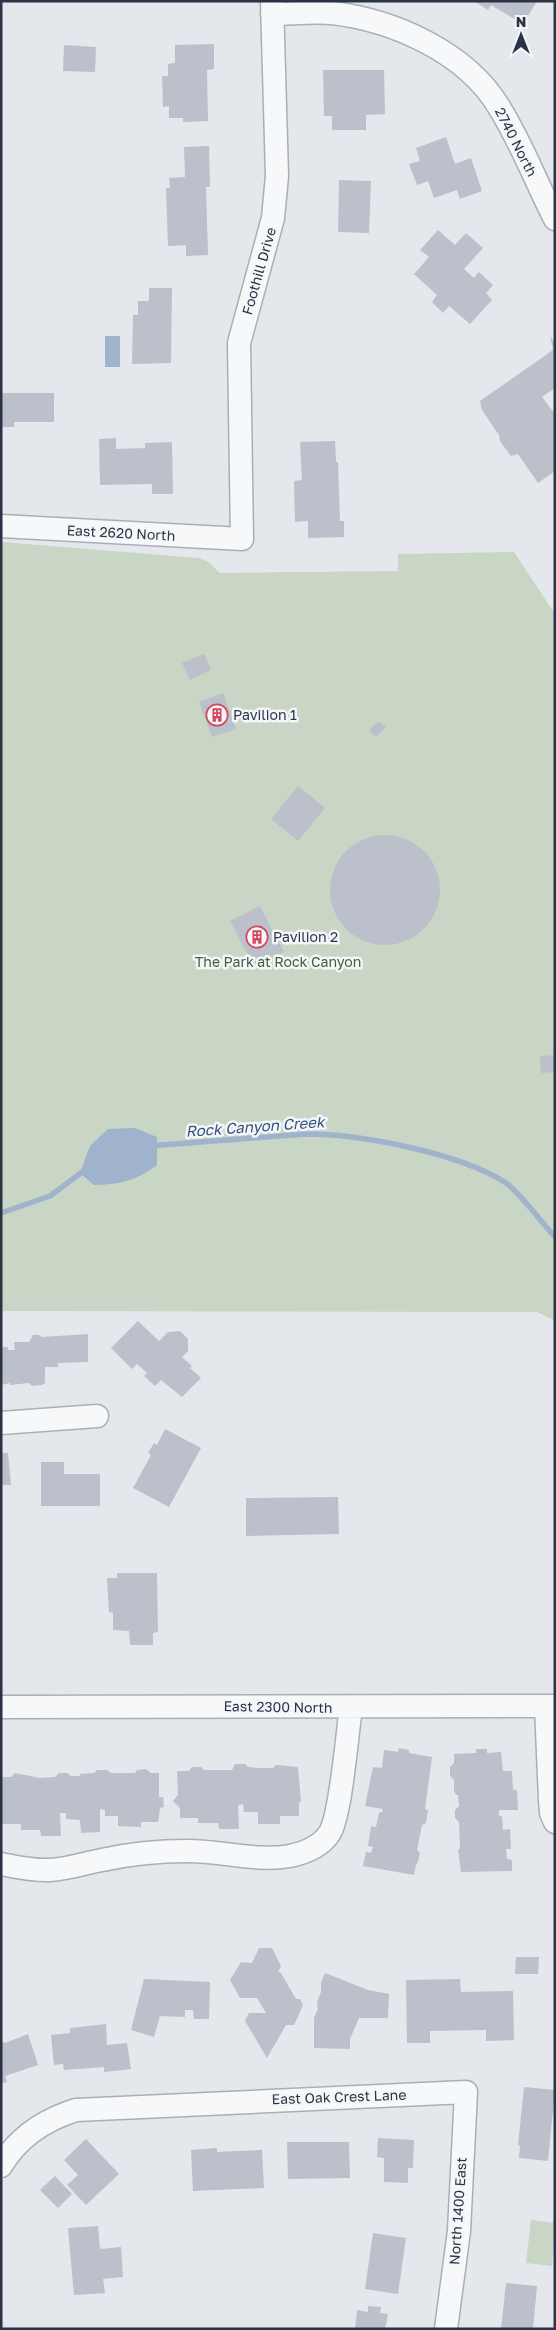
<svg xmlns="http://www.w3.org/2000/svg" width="556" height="2330" viewBox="0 0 556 2330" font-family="'Golos Text',sans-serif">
<rect width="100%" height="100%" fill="#e4e7ec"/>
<path fill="#c9d6c5" d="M1,542L199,558L210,563L220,573L398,571V554L514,552L555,614V1321L537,1312L1,1311Z
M531,2220L555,2223L552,2266L526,2263Z"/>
<path fill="#9fb4cc" d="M105,336H120V367H105Z
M135,1128L157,1137V1165C138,1180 118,1185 94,1185L80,1173L90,1146L108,1129Z"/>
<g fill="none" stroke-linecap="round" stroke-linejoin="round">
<path stroke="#9fb4cc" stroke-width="5.5" d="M149,1146L306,1134C360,1134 460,1153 506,1183C518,1191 543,1224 555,1237
M1,1213L50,1196L85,1170"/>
</g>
<path fill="#bbc0ca" d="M474,1H537L523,24L491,5L488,10Z
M214,44V69L207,70L208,121L183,122V118H169V106L163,107L162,76H168V64L175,63V45Z
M64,45L96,47L95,72L63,71Z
M323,70H384L385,114L366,115V130H332V116H324Z
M446,137L455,164L471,158L482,191L460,199L457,190L434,198L428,181L417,185L409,164L420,161L416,148Z
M209,146L210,187H206L208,255L186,256V245L168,246L166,188H170L169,178L185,177L184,147Z
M339,180L371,181L369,233L338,232Z
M438,230L455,245L466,233L483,248L464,269L474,278L479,272L493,285L486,293L492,300L470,324L449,306L443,313L432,302L437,295L414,274L429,257L420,250Z
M149,288H172L171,363L132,364L133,315H138V301H149Z
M550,336L555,343V388L542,397L555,414V471L538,483L518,454L511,456L500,441L499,435L482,410L480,401L553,350Z
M1,393H54V422H14V427H1Z
M116,438V449L145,448V443L172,442L173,494H152V484L100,485L99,439Z
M335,441L336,462H338L340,521H344V537L308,538V521L295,522L294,481L302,480L300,442Z
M204,654L211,670L190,680L182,663Z
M223,693L236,729L212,737L199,702Z
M379,721L386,727L376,737L369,730Z
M298,786L325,808L298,841L271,819Z
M330 890a55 55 0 1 1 110 0a55 55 0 1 1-110 0Z
M260,906L284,952L255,968L230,921Z
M555,1055V1072L541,1073L540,1056Z
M138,1321L159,1341L168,1332L180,1331L188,1339V1351L182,1357L192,1366L190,1368L201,1378L182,1397L161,1380L155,1386L144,1376L147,1373L137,1364L132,1369L111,1348Z
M88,1334V1362L58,1363V1367H45V1383L42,1385L32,1386L29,1383L10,1385V1383L1,1385V1347H8V1350H15L14,1342H29L33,1335H39L42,1337Z
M165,1429L201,1448L169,1507L133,1488L151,1455L148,1453L154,1443L157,1445Z
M1,1453H8L11,1485H1Z
M41,1462H64V1474H100V1506H41Z
M338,1497L339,1534L246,1536V1498Z
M117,1573H157L158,1632L153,1633V1645H130L129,1631L113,1630V1613L109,1612L107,1578H117Z
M399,1748L409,1750V1753L432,1757L425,1809L428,1810L426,1823L422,1825L417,1850L420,1853L418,1862L416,1865L414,1875L363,1866L366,1852L371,1853L373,1847L368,1846L371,1826L376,1827L379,1813L382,1812L383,1809L365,1806L373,1767L382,1768L384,1750L398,1752Z
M476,1749H487V1753L501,1752L503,1771H512L513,1790H517L518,1810H499V1816H502L503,1830L510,1829L511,1849H506L507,1859L512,1860V1871L461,1872L458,1850L460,1848L459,1822L455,1818V1810L459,1806L458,1795H456L454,1791V1780L450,1776V1767L454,1763V1754L476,1753Z
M235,1764H245L248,1767L259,1768H273L276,1765L298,1767L301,1802H299V1816H280V1824H258V1812H244L243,1804L238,1805L239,1829H219L218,1823H198V1818H180V1808L173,1801L178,1795L177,1771H189L192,1767H201L204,1770H232Z
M146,1769L151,1773H159V1797H163L164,1807L160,1808L158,1822H141V1827L118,1826V1816H105V1810L100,1809V1832L81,1833L80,1820L66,1819V1813H60L61,1836H41L40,1830H21V1824H2V1777H11L15,1773L40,1778L55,1777L59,1773H67L71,1776H80V1774L94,1773L97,1770H107L111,1773H135L137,1770Z
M259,1948H272L281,1966L278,1972L281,1973L296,1999H300L303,2005L294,2025H286L267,2058L245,2021L249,2013H266L257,1998H240L230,1980L241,1962L252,1963Z
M516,1957H539L538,1974H515Z
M325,1973L368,1990L389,1994L388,2018H359L350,2039V2049L314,2048V2018L318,2009L317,2002L321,1992V1982Z
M144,1979L210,1982L209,2019H194L193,2010H185V2017L160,2016L154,2037L131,2030Z
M460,1979L461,1992L513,1991L514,2040L486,2041V2030L430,2031V2043H407L406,1980Z
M106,2024L107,2045L127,2043L131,2069L104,2072V2067L64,2070L63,2064L54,2065L51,2035L70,2033V2028Z
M28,2034L38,2065L5,2076L7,2082L1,2084V2041L5,2043Z
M524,2087L555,2090L548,2161L519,2158L520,2146L518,2145Z
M378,2138L414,2140L413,2168H408V2183L384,2182V2158L377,2157Z
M86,2139L119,2174L86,2205L67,2185L78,2175L64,2160Z
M287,2142H349L350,2178L288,2179Z
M217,2148V2152L262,2150L264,2188L193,2191L191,2150Z
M55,2176L72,2194L58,2208L40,2190Z
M98,2226L100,2249L121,2247L123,2277L103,2279L105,2293L74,2295L68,2228Z
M373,2233L406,2238L398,2294L365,2289Z
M506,2283L537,2286L533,2329H501Z
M368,2306L381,2307L380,2313L388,2314L385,2329H355L357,2310L368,2312Z"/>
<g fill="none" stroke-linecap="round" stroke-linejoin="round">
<g stroke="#a9aeb7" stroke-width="25">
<path id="minor" d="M272,14C291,14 313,11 332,13C393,20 466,52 499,107C521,142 536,182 555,219
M1,526L242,539L239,343L273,218L277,176L272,1
M1,1423L97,1416
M546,1706L550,1800L551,1813L555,1822
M1,1707L555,1706
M1,1864C17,1867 33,1871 50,1870C68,1869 85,1863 102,1860C129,1854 160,1851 188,1851C222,1851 257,1862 290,1856C304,1853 320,1847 329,1834C341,1817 347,1733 351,1708
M1,2166C18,2137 44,2120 76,2110L466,2092L459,2231L446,2329"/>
</g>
<use href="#minor" stroke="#f7f8fa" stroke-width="22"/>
</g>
<defs>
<g id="building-ring" transform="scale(1.125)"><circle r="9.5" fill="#f4f6f9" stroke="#d1495b" stroke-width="1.5"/><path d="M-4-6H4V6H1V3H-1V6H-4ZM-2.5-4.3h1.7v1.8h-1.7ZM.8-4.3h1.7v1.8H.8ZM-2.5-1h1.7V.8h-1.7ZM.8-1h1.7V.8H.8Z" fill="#d1495b"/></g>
</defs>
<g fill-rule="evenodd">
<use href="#building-ring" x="217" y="715"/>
<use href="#building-ring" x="257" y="937"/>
</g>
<g text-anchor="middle" stroke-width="5" stroke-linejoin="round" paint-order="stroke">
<g font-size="14" fill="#2b3445" stroke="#f4f6f9">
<text transform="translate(516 142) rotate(63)" y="5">2740 North</text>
<text transform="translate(259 271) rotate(-74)" y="5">Foothill Drive</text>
<text transform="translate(121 533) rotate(3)" y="5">East 2620 North</text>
<text transform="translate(278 1707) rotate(1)" y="5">East 2300 North</text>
<text transform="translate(339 2097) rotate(-2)" y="5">East Oak Crest Lane</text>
<text transform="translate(458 2211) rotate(-86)" y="5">North 1400 East</text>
</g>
<g font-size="14" fill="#2b3445" stroke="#f4f6f9" text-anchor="start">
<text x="233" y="720">Pavilion 1</text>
<text x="273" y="942">Pavilion 2</text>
</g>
<g font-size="14" fill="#3f6138" stroke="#f4f6f9">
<text x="278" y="967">The Park at Rock Canyon</text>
</g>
<g font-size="15" font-style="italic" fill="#34527a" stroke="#f4f6f9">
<text transform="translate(255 1127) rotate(-4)" y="5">Rock Canyon Creek</text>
</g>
</g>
<rect width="556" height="2330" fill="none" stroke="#2b3445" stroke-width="5"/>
<g transform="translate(521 35)" stroke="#f4f6f9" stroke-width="4" paint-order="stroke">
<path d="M0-4L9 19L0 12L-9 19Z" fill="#2b3445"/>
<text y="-8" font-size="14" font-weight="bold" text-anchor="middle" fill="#2b3445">N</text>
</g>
</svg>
